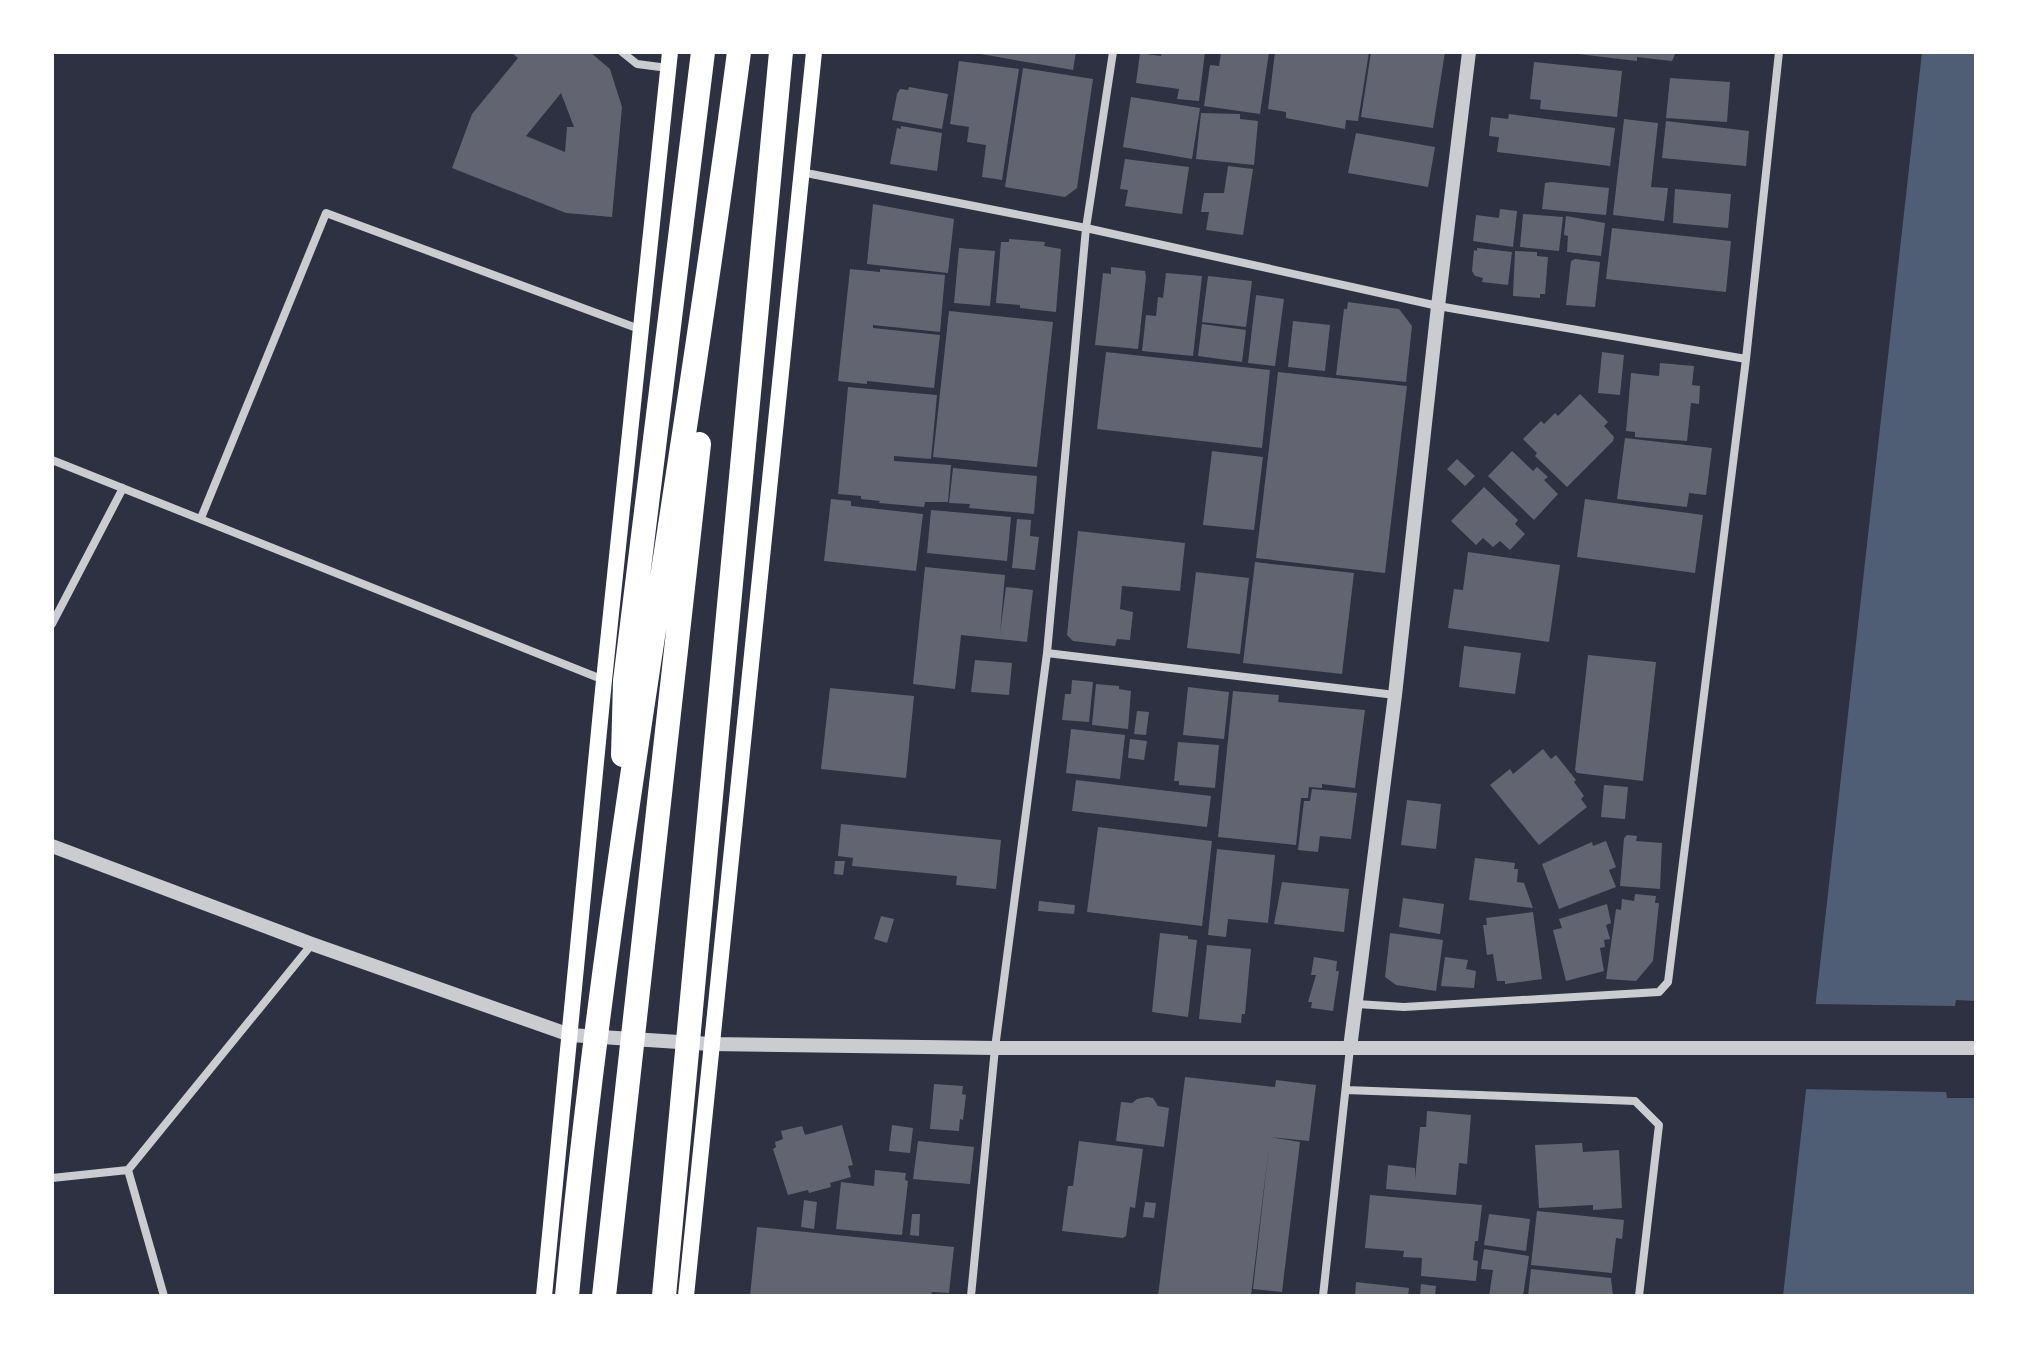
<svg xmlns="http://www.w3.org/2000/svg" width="2028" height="1348" viewBox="0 0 2028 1348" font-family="'Open Sans',sans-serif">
<rect width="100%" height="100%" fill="#2d3142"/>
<path fill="#4f5d75" d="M1922,52H1976V1296H1783Z"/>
<path fill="#2d3142" d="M1956,1000L1976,1001L1975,1098H1947L1946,1092L1802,1089L1811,1004L1955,1006Z"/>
<path fill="#626471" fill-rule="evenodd" d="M511,52H590L610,69L622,107L612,217L566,213L452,168L472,114L518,58ZM561,93L574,127H567L565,152L526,136Z
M969,52H1076L1073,70Z
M1162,52H1205L1199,101L1177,99L1179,89L1136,83L1140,53L1161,56Z
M1227,52H1269L1260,114L1204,106L1210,65L1219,66L1221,53Z
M1275,52H1369L1358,121L1346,120L1345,129L1286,118V112L1268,109Z
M1371,52H1445L1433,128L1361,117Z
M1578,52H1676L1672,61L1637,57V61L1578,54Z
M959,61L1019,69L1002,180L982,177L986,145L967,142L969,127L950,124Z
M1534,62L1622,71L1617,117L1540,109L1541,100L1530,99Z
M1023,68L1093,79L1077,188L1065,197L1005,187Z
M1670,78L1730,82L1727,122L1666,118Z
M909,87L948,94L942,129L892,120L897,94L900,89L908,90Z
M1131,97L1200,108L1192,159L1123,147Z
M1201,113L1240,114V119L1258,121L1254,165L1196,159Z
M1509,114L1615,128L1610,166L1497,152L1499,137L1489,136L1491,117L1508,119Z
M1624,119L1658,123L1651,187L1668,188L1664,221L1613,215Z
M1666,121L1749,131L1746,166L1662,158Z
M901,126L942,133L937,171L890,164L897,128L901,129Z
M1356,133L1435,147L1428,187L1348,173Z
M1125,159L1189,167L1182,214L1125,206L1128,190L1120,189Z
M1228,166L1253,169L1243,235L1206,230L1209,212H1201L1204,193H1224Z
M1551,182L1609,188L1606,215L1542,209L1545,183Z
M1675,189L1731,194L1728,228L1673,223Z
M873,204L954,219L948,273L867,264Z
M1500,209L1517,211L1513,247L1473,241L1476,215L1499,218Z
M1523,214L1563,217L1559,251L1520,247Z
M1566,216L1605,223L1601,256L1567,252L1568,236L1564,235Z
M1612,228L1731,241L1726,292L1606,279Z
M1009,239L1045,242L1044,246L1061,249L1056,312L1020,308V305L996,303L1001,242H1009Z
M959,248L995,251L990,306L954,303Z
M1477,248L1512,252L1508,285L1482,282L1483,278L1475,276L1472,271L1474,250L1477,251Z
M1515,251L1537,252V256L1548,257L1545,294H1540V298L1513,296Z
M1575,259L1600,262L1595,307L1566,305L1571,261Z
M1111,267L1145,271L1146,277L1138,349L1095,345L1103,273L1111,274Z
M850,269L880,272V269L945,275L940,332L873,325V328L940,335L934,388L867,381V384L838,381Z
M1166,273L1202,276L1193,356L1142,351L1146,315L1156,316L1158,297L1163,298Z
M1208,276L1252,281L1246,327L1202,322Z
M1256,295L1284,299L1275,366L1248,363Z
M1348,302L1399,309L1412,326L1406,382L1336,375L1344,309H1347Z
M949,311L1053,322L1037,467L933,457Z
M1293,321L1330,325L1325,371L1288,367Z
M1202,324L1246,330L1242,362L1198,356Z
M1106,352L1270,370L1262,448L1097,429Z
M1602,352L1624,355L1620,395L1598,393Z
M1660,363L1694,366L1692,385L1700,386L1699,404L1691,403L1687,441L1635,437V432L1626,431L1631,373L1659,376Z
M1278,372L1407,386L1385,573L1256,558Z
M848,387L937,395L931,459L894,456V461L951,465L948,502H925L924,507L879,503L880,501L861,499V496L838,494Z
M1580,394L1608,422L1604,426L1614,437L1613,441L1567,487L1535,456L1537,453L1523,439L1541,421L1544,424L1555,413L1558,416Z
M1625,438L1712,448L1706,495L1689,493L1687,507L1617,499Z
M1212,451L1263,457L1254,530L1203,525Z
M1512,451L1533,471L1537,467L1548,477L1544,480L1558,494L1534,520L1488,476Z
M1457,459L1475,476L1465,486L1447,469Z
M953,468L1037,476L1034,514L969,508L970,504L949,503Z
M1484,487L1518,520L1515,524L1525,534L1510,550L1500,541L1493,547L1483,538L1476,545L1451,521Z
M831,499L851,501V506L923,514L916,571L824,561Z
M1585,499L1703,515L1695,573L1577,557Z
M931,510L1011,517L1007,561L927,553Z
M1017,519L1031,520L1030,536L1039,537L1035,570L1012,568Z
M1078,531L1185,543L1180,591L1122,586L1120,609L1133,612L1130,640L1117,639L1115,646L1073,641L1067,635Z
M1468,552L1560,565L1549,642L1448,628L1454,589L1463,590Z
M1255,562L1354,573L1342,674L1243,663Z
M925,567L1005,575L1000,633L1006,587L1033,590L1027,642L961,635L955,689L913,684Z
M1196,572L1249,578L1240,654L1187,648Z
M1464,646L1521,653L1515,694L1459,687Z
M1588,655L1656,662L1643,781L1577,773L1575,770Z
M975,660L1012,663L1009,695L971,692Z
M1072,680L1093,682L1089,722L1062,720L1065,694H1071Z
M1096,684L1119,686V689L1131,691L1128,729L1092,725Z
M1188,687L1229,692L1224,739L1183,735Z
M830,688L914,696L906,778L821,769Z
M1233,691L1279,695L1278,702L1365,710L1355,788L1322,784V788L1309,787L1308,798H1301L1296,845L1218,837Z
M1137,711L1149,712L1146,735L1134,734Z
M1071,729L1125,735L1120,779L1066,773Z
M1130,739L1147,741L1144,760L1128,758Z
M1178,742L1219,745L1215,788L1179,785V781H1174Z
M1543,749L1551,759L1556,755L1576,780L1574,782L1584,796L1581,799L1587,807L1539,845L1490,785L1510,769L1513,774Z
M1076,780L1211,796L1207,827L1072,811Z
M1604,785L1628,787L1625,819L1601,817Z
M1312,789L1357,793L1351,839L1320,836L1318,852L1298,850L1304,801H1310Z
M1407,800L1441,804L1436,849L1401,845Z
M841,824L1001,840L996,889L956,885L957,876L852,866L853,858L838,856Z
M1098,827L1212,841L1202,926L1087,912Z
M1627,835L1637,836L1636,841L1662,843L1660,889L1620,886L1624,838Z
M1606,841L1616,867L1609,870L1616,887L1559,909L1542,864L1592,842L1593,846Z
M1217,849L1275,855L1268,923L1228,919L1226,937L1208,935Z
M1475,858L1515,863L1514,869H1518L1517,882L1524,883L1533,908L1469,900Z
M835,861H845L843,875L834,874Z
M1282,882L1349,889L1344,932L1274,924Z
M1635,894L1656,896L1655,903H1659L1653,961L1636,981L1606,979L1616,909L1621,910L1622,899L1634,901Z
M1403,898L1444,904L1440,934L1399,927Z
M1039,901L1075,905L1074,914L1038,911Z
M1607,904L1611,923L1606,925L1610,939L1604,940L1605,947L1600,948L1604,971L1566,981L1553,930L1562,928L1559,919Z
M1533,912L1542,979L1505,984V981H1497L1493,954L1487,955L1483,925H1487L1486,918Z
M881,916L894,919L887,943L874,939Z
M1160,933L1188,936V939L1197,940L1188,1017L1152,1012Z
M1390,933L1443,940L1436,991L1396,985L1385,977Z
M1207,945L1251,949L1245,1014H1242L1241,1023L1199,1019Z
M1314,957L1337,961L1336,971H1339L1333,1011L1311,1008L1312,1002H1308L1316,975H1311Z
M1445,957L1468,960L1466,969L1476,971L1474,988L1441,986Z
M1185,1077L1275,1087L1276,1080L1316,1085L1309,1141L1270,1137L1300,1142L1282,1292L1253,1289L1269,1146L1251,1296H1158Z
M934,1084L963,1086L962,1094L966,1095L963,1120L960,1119L959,1131L930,1129Z
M1147,1097L1153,1098L1158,1106L1169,1108L1164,1147L1116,1141L1121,1102L1132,1103L1137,1099Z
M1427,1111L1471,1115L1467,1164L1459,1163L1456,1195L1386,1189L1388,1165L1415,1168V1179L1420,1127H1426Z
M842,1125L853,1165L848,1166L851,1177L830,1183L831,1187L809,1193L808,1190L788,1195L773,1149L776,1147L775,1142L783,1139L781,1131L802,1126L805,1135Z
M892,1125L913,1128L910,1153L889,1151Z
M918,1141L974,1147L970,1184L913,1179Z
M1079,1141L1143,1149L1135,1208L1130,1207L1126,1236L1123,1238L1062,1231L1068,1186H1073Z
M1582,1143L1583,1152L1619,1150L1622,1208L1593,1210V1205L1539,1208L1535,1145Z
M875,1170L906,1173L905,1180L908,1181L902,1235L836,1229L841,1182L874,1186Z
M1370,1195L1482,1205L1478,1241H1475L1473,1260L1478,1261L1476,1281L1421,1276L1422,1258L1403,1257L1404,1251L1365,1248Z
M804,1200L817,1202L814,1229L801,1227Z
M1145,1202L1156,1203L1154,1218L1143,1217Z
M1537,1211L1624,1220L1622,1239L1616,1238L1612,1273L1531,1265Z
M912,1214H920L919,1236L910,1235Z
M1489,1214L1530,1219L1526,1251L1484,1245Z
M757,1227L954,1247L949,1293L932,1292L931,1296H750Z
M1484,1249L1529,1256L1523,1296H1489L1493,1270L1481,1269Z
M1531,1269L1611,1278L1613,1296H1528Z
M1356,1282L1409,1288L1408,1296H1355Z
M1421,1284L1436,1286L1435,1296H1420Z"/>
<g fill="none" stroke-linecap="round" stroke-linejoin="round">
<path stroke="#caccd0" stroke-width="8" d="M622,52L637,64L668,68
M801,172L1086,228L1438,306L1746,359
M52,460L604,680
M201,518L326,213L642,330
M52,624L123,488
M1047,653L1395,695
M1357,1004L1404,1007L1659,992L1668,982L1746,359L1779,52
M1346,1090L1635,1101L1659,1125L1639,1296
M52,1178L128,1170
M164,1296L128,1170L312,944
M971,1296L995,1048L1047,653L1086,228L1113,52
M1323,1296L1350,1048"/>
<path stroke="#caccd0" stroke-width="14" d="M52,846L312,944L570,1035L710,1044L995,1048H1976
M1350,1048L1395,695L1438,306L1469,52"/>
<path stroke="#fff" stroke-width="16" d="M544,1296L604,680L670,52
M686,1296L814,52"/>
<path stroke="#fff" stroke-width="24" d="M623,755L625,681L703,52
M567,1296C606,879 685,467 739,52
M604,1296L699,444
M664,1296L781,52"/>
</g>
<rect width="2028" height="1348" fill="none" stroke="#ffffff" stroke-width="108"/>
</svg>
